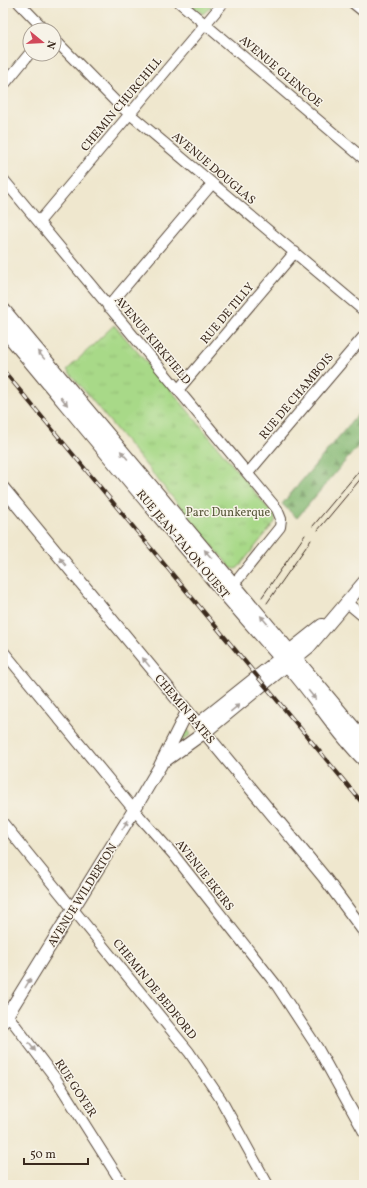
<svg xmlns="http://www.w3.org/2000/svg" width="367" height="1188" viewBox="0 0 367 1188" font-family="Vollkorn,serif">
<defs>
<pattern id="forest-firs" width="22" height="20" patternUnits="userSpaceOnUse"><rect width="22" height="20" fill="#86b974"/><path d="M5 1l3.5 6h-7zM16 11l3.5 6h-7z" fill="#6f975f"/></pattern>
<pattern id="park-tufts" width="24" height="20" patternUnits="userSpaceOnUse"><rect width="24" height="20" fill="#a8d988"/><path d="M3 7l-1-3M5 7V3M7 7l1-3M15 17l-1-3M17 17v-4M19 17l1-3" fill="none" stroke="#92ba75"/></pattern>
</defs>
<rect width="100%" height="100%" fill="#f7f3e8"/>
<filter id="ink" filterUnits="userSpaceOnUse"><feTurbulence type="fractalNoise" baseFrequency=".025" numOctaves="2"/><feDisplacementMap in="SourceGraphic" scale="8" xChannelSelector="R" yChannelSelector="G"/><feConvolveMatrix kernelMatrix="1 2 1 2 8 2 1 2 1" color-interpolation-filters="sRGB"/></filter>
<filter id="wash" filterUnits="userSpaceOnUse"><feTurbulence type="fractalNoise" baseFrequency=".012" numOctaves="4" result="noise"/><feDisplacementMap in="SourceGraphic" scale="16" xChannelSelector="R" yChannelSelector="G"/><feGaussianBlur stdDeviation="0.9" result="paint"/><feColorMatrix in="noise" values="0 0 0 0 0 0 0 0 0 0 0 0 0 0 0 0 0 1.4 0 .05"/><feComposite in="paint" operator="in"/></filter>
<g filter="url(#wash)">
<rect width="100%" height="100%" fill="#efe7ce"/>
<path fill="#a8d988" stroke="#728253" d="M186,728L191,734L178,744L176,743Z"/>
<path fill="url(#forest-firs)" stroke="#607249" d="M364,407V439L297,518L282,504Z"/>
<path fill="url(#park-tufts)" stroke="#728253" d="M188,3H215L203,14Z
M114,325L176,396L275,517V522L238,568L235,569L231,568L67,370Z"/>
</g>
<g filter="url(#ink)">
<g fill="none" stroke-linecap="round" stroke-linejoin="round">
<g stroke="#564638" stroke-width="12">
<path id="minor" d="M19,3L45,30
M180,3L364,159
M353,3L364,12
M54,39L118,104L364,311
M3,86L30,53
M3,179L277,509L281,519L280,527L239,578L228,588
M39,222L223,3
M108,307L212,184
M178,390L295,252
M248,473L364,336
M346,602L364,617
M3,651L134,810L173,854L277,986L317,1047L364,1132
M3,823L189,1052L220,1098L268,1185
M3,1009L56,1079L123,1185"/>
</g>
<g stroke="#564638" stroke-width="14">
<path id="tertiary" d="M3,488L324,877L364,931
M198,724L322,625
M166,760L205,732L309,647L364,582
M3,1022L134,810L160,766L187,712"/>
</g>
<g stroke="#564638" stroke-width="16">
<path id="secondary" d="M3,310L364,741
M3,328C99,443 194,560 294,672C318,700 337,732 364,759"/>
</g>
<use href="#minor" stroke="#fff" stroke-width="10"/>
<use href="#tertiary" stroke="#fff" stroke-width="12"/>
<use href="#secondary" stroke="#fff" stroke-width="14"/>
<path stroke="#3b2a1e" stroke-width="1" d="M313,526L364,465
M318,530L363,476
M262,597L305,535
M267,603L311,540"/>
<g stroke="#3b2a1e" stroke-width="4">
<path id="rail" d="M3,370L364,805"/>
</g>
<use href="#rail" stroke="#f7f3e8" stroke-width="2.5" stroke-dasharray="8" stroke-linecap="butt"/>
</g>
<defs><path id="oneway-solid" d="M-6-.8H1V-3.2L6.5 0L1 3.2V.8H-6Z"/></defs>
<g fill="#a79f9a">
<use href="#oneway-solid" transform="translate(41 355) rotate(-130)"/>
<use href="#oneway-solid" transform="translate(64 401) rotate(50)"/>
<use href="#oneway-solid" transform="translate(124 455) rotate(-130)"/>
<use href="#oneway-solid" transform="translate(208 554) rotate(-131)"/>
<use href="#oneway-solid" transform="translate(63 562) rotate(-130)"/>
<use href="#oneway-solid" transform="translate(264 620) rotate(-130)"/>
<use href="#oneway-solid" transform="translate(146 662) rotate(-129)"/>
<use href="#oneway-solid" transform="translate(312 695) rotate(51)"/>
<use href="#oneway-solid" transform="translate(235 708) rotate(-39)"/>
<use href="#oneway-solid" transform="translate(125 825) rotate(-58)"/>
<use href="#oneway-solid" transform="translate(28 983) rotate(-59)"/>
<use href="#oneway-solid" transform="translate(32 1047) rotate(51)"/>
</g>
</g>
<g text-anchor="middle" stroke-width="3" stroke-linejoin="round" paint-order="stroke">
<g font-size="12" fill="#3b2a1e" stroke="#f7f3e8">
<text transform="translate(281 71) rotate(40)" y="4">AVENUE GLENCOE</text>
<text transform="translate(121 104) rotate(-50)" y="4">CHEMIN CHURCHILL</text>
<text transform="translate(214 168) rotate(40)" y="4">AVENUE DOUGLAS</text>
<text transform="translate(227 313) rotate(-50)" y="4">RUE DE TILLY</text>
<text transform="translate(153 340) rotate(50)" y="4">AVENUE KIRKFIELD</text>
<text transform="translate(296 396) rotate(-50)" y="4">RUE DE CHAMBOIS</text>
<text transform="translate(183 544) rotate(50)" y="4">RUE JEAN-TALON OUEST</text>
<text transform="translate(185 709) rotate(50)" y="4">CHEMIN BATES</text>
<text transform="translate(205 875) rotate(52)" y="4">AVENUE EKERS</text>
<text transform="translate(82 895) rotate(-58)" y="4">AVENUE WILDERTON</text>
<text transform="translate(155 989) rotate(51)" y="4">CHEMIN DE BEDFORD</text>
<text transform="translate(76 1088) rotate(57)" y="4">RUE GOYER</text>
</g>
<g font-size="12" fill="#565638" stroke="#f7f3e8">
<text x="228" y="516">Parc Dunkerque</text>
</g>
</g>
<rect width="367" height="1188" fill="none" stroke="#f7f3e8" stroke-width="16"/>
<g transform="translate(42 42) rotate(108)"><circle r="19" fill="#f7f3e8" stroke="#aca397"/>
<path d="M0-3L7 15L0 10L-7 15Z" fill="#d1495b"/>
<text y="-6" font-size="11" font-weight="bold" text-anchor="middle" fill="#3b2a1e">N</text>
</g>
<path d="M24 1158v6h64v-6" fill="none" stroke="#3b2a1e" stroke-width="2"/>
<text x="30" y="1158" font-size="12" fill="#3b2a1e" stroke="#f7f3e8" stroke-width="3" paint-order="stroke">50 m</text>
</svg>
